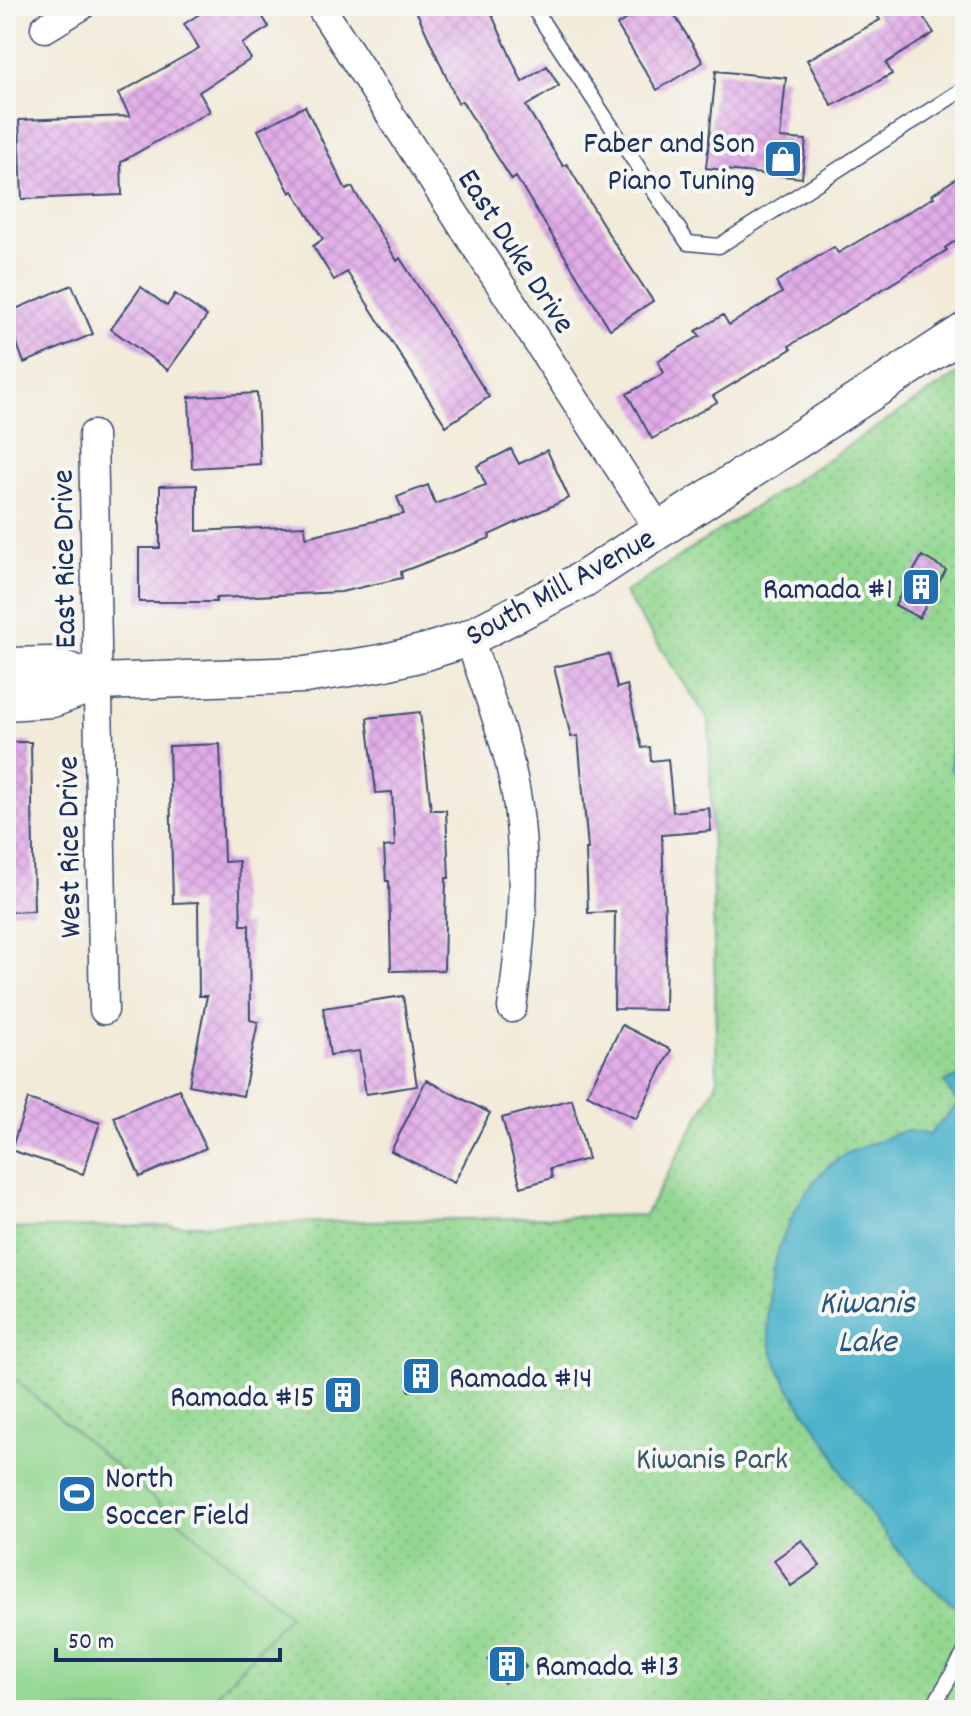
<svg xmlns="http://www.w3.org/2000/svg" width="971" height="1716" viewBox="0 0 971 1716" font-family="Dekko,sans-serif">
<defs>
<pattern id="green-dots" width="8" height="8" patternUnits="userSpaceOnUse" patternTransform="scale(2)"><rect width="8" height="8" fill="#93d790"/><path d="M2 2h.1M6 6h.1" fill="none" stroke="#7eb97f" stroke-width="1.8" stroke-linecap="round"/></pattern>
<pattern id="building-cross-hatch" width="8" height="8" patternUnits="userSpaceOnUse" patternTransform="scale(2)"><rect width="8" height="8" fill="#e1ace7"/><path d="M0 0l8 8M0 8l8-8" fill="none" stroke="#c094c9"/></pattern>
</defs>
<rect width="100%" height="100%" fill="#f6f6f2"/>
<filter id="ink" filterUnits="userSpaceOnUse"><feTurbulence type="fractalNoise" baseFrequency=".0125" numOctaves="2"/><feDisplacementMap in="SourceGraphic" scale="16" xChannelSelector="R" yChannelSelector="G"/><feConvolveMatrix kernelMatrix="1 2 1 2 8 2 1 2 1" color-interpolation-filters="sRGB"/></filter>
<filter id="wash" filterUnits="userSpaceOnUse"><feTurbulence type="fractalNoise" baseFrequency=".006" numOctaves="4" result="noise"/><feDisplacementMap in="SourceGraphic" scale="32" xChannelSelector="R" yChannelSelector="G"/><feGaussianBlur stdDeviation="1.8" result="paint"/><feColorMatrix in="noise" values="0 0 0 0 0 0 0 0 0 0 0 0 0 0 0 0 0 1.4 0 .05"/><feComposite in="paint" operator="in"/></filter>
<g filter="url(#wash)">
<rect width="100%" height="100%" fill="#f2ebda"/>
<path fill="url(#green-dots)" stroke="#578377" stroke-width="2" d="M965,369V1710H6V1229L645,1215L717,1083L709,721L624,593Z"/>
<path fill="#93d790" stroke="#578377" stroke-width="2" d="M6,1372L289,1615L203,1710H6Z"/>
<path fill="#4bb2ca" stroke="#337094" stroke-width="2" d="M965,690V794L950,767L954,710Z
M965,1075V1612C914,1581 869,1515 837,1465L838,1462C818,1424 782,1389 771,1346C757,1286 788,1197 837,1159C849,1150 863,1147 876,1142C885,1139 896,1132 905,1131C912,1131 922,1134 929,1135L958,1104L944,1082Z"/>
<g id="blocks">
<path fill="url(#building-cross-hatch)" d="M212,6H256L269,27L242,44L251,59L199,92L210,111L121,162L122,195L22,199L19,120L130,116L118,94L199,48L184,24Z
M414,6H488L522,82L547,66L559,86L526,106L563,166L567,164L611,238L653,301L610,329L516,177L512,180L462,101L458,103Z
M648,6H669L703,62L657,90L617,25Z
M871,6H916L934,33L886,63L892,74L832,106L807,60L880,20Z
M716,71L786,78L780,138L806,140L802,178L706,168Z
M305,106L346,190L352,187L397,261L400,258L489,397L446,426L347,272L334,280L313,246L323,239L293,191L290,193L258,130Z
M965,172V234L945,248L947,250L789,346L791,349L713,396L717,402L652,439L627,394L664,373L658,361L700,336L696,331L723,315L729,325L782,293L776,282L834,247L838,253L934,197L932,195Z
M72,285L93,334L24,363L6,313Z
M141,287L167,306L175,294L207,316L168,370L111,329Z
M257,393L260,464L192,468L189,397Z
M511,449L519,464L547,450L569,498L489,535L490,538L401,572L402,578L341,592L216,598V602H139V548H160V486L197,485V531L305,526L306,537L404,514L397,497L428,485L435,504L486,485L477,466Z
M922,556L946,570L919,618L895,605Z
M609,654L617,688L627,685L642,748L650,747L651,761L668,759L673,812L709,808L711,831L662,835L666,945L665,1010L614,1009L615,912L588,913L586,849H588L578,736L571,737L554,667Z
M420,712L431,810H446L449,878H446L444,970L391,971L389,881H386L384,847L395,846L392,792L376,793L367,718Z
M6,742H31L34,911L6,912Z
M220,744L224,862L239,861L241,925H249L250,1020L258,1022L243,1096L189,1085L207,996H199L198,902L173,903L169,746Z
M403,996L417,1086L366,1094L359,1051L330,1055L323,1008Z
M622,1025L671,1050L636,1119L587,1094Z
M426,1080L490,1113L454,1183L391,1151Z
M179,1089L206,1148L140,1177L114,1117Z
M28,1099L100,1123L83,1174L11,1150Z
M572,1099L588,1159L550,1169L552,1178L521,1187L502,1118Z
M433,1361L436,1388L409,1391L406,1364Z
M355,1380L358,1407L330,1410L328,1383Z
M802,1540L820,1566L791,1586L774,1560Z
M509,1645L526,1667L504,1683L488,1660Z"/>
</g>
</g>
<g filter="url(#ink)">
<use href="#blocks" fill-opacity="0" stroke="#3b4b71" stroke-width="2"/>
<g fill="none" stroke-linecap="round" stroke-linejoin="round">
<g stroke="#3b4b71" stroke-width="17">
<path id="service" d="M532,6L688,243L719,246L965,88
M931,1710L965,1652"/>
</g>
<g stroke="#3b4b71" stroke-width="31">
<path id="minor" d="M320,6L660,531
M45,28L81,6
M93,435L104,1010
M469,638C483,680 500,722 510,765C530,846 523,926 512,1008"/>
</g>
<g stroke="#3b4b71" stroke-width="39">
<path id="tertiary" d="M6,666L52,665L98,682
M6,702L52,699L98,682L305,675L381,663L426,652L469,638L584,579L965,331"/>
</g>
<use href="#service" stroke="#fff" stroke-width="14"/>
<use href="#minor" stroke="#fff" stroke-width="28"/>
<use href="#tertiary" stroke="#fff" stroke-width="36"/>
</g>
</g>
<defs>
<g id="shop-square" transform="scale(2)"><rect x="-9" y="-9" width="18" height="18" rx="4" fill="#1f6fb2" stroke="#f6f6f2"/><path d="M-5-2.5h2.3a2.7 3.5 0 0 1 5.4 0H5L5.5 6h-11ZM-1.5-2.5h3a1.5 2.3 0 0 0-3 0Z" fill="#fff"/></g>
<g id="building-square" transform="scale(2)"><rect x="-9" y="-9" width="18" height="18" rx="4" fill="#1f6fb2" stroke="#f6f6f2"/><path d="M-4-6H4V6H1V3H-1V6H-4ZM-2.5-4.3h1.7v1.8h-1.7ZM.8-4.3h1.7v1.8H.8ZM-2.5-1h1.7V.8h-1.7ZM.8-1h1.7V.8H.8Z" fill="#fff"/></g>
<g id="stadium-square" transform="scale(2)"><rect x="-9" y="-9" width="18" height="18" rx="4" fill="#1f6fb2" stroke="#f6f6f2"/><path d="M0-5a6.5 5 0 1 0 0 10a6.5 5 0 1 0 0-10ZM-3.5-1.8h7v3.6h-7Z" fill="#fff"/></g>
</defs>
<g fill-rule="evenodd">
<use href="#shop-square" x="783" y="159"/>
<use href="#building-square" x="921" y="587"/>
<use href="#building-square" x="421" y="1376"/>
<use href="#building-square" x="343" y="1395"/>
<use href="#stadium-square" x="77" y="1494"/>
<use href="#building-square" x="507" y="1664"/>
</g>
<g text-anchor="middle" stroke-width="8" stroke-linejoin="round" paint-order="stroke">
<g font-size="32" fill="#1b2f5e" stroke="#f6f6f2" text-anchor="end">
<text x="755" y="152">Faber and Son<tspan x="755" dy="37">Piano Tuning</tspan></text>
<text x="893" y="598">Ramada #1</text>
<text x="449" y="1387" text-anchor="start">Ramada #14</text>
<text x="315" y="1406">Ramada #15</text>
<text x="105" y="1487" text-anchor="start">North<tspan x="105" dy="37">Soccer Field</tspan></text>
<text x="535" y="1675" text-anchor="start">Ramada #13</text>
</g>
<g font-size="32" fill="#1b2f5e" stroke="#f6f6f2">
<text transform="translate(518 250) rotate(57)" y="11">East Duke Drive</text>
<text transform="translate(62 559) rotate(-91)" y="11">East Rice Drive</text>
<text transform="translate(559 585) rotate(-29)" y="11">South Mill Avenue</text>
<text transform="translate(67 847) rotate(-91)" y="11">West Rice Drive</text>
</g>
<g font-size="32" fill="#39596a" stroke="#f6f6f2">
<text x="712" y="1468">Kiwanis Park</text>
</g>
<g font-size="34" font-style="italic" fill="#29567e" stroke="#f6f6f2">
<text x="867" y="1312">Kiwanis<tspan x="867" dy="39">Lake</tspan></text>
</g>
</g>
<rect width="971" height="1716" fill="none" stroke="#f6f6f2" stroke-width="32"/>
<path d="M56 1648v12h224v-12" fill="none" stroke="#1b2f5e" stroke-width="4"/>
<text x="68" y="1648" font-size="24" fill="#1b2f5e" stroke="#f6f6f2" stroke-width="6" paint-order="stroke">50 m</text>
</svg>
